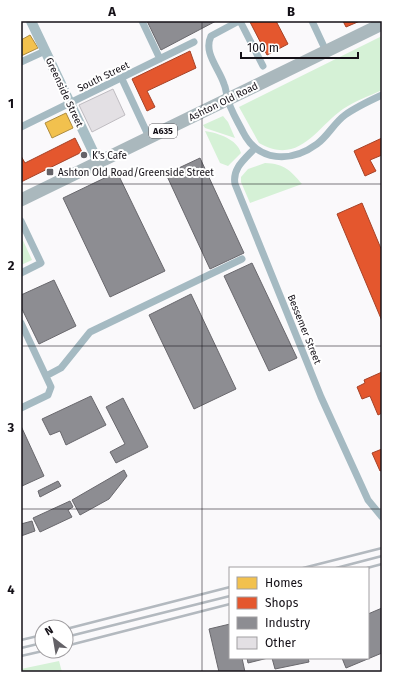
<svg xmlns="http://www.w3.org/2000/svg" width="403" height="693" viewBox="0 0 403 693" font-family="'Fira Sans',sans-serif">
<rect width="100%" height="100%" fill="#faf9fb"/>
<path fill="#d5f1d6" d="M382,36V90C369,96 355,101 343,109C316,128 299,166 259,143L239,107Z
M223,116L228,122L235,138L205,128L203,125Z
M205,131C218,133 237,139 241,153L228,166L220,163Z
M265,163C285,164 290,170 302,184L250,203L241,182V177L248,169Z
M21,236L32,260L21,265Z
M59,661L62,672H21V669Z"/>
<path fill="#f2c14e" stroke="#af8c3e" d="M30,35L38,48L21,56V40Z
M66,113L73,128L52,138L45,123Z"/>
<path fill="#e4572e" stroke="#a64227" d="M276,21L288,44L267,55L250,22Z
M343,21H360L346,27Z
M190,51L196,68L147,91L155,107L147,111L132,79Z
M75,138L82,152L21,182V156L25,163Z
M382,138V155L370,160L376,171L365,176L354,151Z
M362,203L382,251V321L337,214Z
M382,372V413L378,415L370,396L362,399L357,387L365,383L364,380Z
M382,449V470L380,471L372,453Z"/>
<path fill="#8d8d92" stroke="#69686d" d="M147,21H216L161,50Z
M200,158L244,253L210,269L166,174Z
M117,172L165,271L110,297L63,198Z
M252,263L297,358L269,371L224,276Z
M54,280L76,326L39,344L21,307V295Z
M191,294L236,389L194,409L149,315Z
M91,396L106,425L66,445L60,431L50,435L42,419Z
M123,398L148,447L116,463L110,452L125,444L106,407Z
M21,426L44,476L22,486L21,485Z
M124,470L127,476L109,499L80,515L72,500Z
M58,481L61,486L40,497L38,491Z
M70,501L73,507L68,510L72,517L40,532L33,518Z
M32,521L35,531L21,536V524Z
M382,608V653L346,668L342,658H368V614Z
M230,624V658H242L245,672H219L209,629Z
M247,658H268L248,663Z
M272,658H308L309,662L275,669Z"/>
<path fill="#e3e0e4" stroke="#bfbcc1" d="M113,89L125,115L92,132L79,105Z"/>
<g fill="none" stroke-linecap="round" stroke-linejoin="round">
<path stroke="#a5bac2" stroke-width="7" d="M142,21L160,59
M239,21L211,36C203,53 219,68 224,84C226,88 226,92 227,96C229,108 237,120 243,132C258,162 291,163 317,144C328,136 334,123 345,115C356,107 369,101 382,95
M240,21L263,66
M312,21L326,51
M21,62L45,51
M122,79L149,137
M21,127L194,42
M255,148C245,159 232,168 235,184L321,397L368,500L382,517
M21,221L41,263L21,273
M21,323L51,387L48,395L21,408
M46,376L61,368L90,332L242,259"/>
<path stroke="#a8bec5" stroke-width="10" d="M31,21L98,162"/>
<path stroke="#aab8bd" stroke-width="13" d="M21,200L382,24"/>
<path stroke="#b3b9bf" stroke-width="2.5" d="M303,568L382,548
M336,568L382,556
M367,568L382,564
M66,629L230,587
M66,637L230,596
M21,640L42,635
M66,646L230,604
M21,648L42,643
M21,656L43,651"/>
</g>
<path fill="none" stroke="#141017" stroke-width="1" stroke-opacity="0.55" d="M202,21V672M21,184H382M21,346H382M21,509H382"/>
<g fill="#646267" stroke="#fff" stroke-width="1.5">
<circle cx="84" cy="155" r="4"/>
<rect x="46" y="168" width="8" height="8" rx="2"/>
</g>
<g text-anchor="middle" stroke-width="4" stroke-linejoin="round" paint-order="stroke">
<rect fill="#fff" stroke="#5a585d" stroke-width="1" x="149" y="124" width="28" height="14" rx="3"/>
<g font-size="9" font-weight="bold" fill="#141017">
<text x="163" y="134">A635</text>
</g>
<g font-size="10" fill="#141017" stroke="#fff">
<text transform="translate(103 76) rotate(-26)" y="4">South Street</text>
<text transform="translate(65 92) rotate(65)" y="4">Greenside Street</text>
<text transform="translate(223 101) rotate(-26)" y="4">Ashton Old Road</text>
<text transform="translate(305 329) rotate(68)" y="4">Bessemer Street</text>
</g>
<g font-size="10" fill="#141017" stroke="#fff" text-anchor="start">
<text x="92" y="159">K's Cafe</text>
<text x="58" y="176">Ashton Old Road/Greenside Street</text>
</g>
</g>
<rect width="403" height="693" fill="none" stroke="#ffffff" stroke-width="44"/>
<rect x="229" y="567" width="140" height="92" fill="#ffffff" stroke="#a19fa2"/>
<rect x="237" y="577" width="20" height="12" fill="#f2c14e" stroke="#a19fa2"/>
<text x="265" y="587" font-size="12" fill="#141017">Homes</text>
<rect x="237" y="597" width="20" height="12" fill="#e4572e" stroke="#a19fa2"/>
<text x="265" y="607" font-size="12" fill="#141017">Shops</text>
<rect x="237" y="617" width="20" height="12" fill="#8d8d92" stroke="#a19fa2"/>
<text x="265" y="627" font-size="12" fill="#141017">Industry</text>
<rect x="237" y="637" width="20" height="12" fill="#e3e0e4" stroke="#a19fa2"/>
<text x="265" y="647" font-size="12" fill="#141017">Other</text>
<g transform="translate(54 639) rotate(329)"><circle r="19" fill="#ffffff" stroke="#a19fa2"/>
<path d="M0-3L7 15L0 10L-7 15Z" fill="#646267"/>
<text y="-6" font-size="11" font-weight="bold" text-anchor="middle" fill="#141017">N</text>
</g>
<path d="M241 52v6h117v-6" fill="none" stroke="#141017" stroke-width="2"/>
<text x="247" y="52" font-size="12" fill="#141017" stroke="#ffffff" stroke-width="3" paint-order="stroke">100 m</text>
<rect x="22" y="22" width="359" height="649" fill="none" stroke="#141017" stroke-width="1.5"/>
<g font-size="13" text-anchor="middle" font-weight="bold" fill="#141017">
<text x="112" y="16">A</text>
<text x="291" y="16">B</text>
<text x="11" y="108">1</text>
<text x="11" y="270">2</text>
<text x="11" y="432">3</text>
<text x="11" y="594">4</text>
</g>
</svg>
